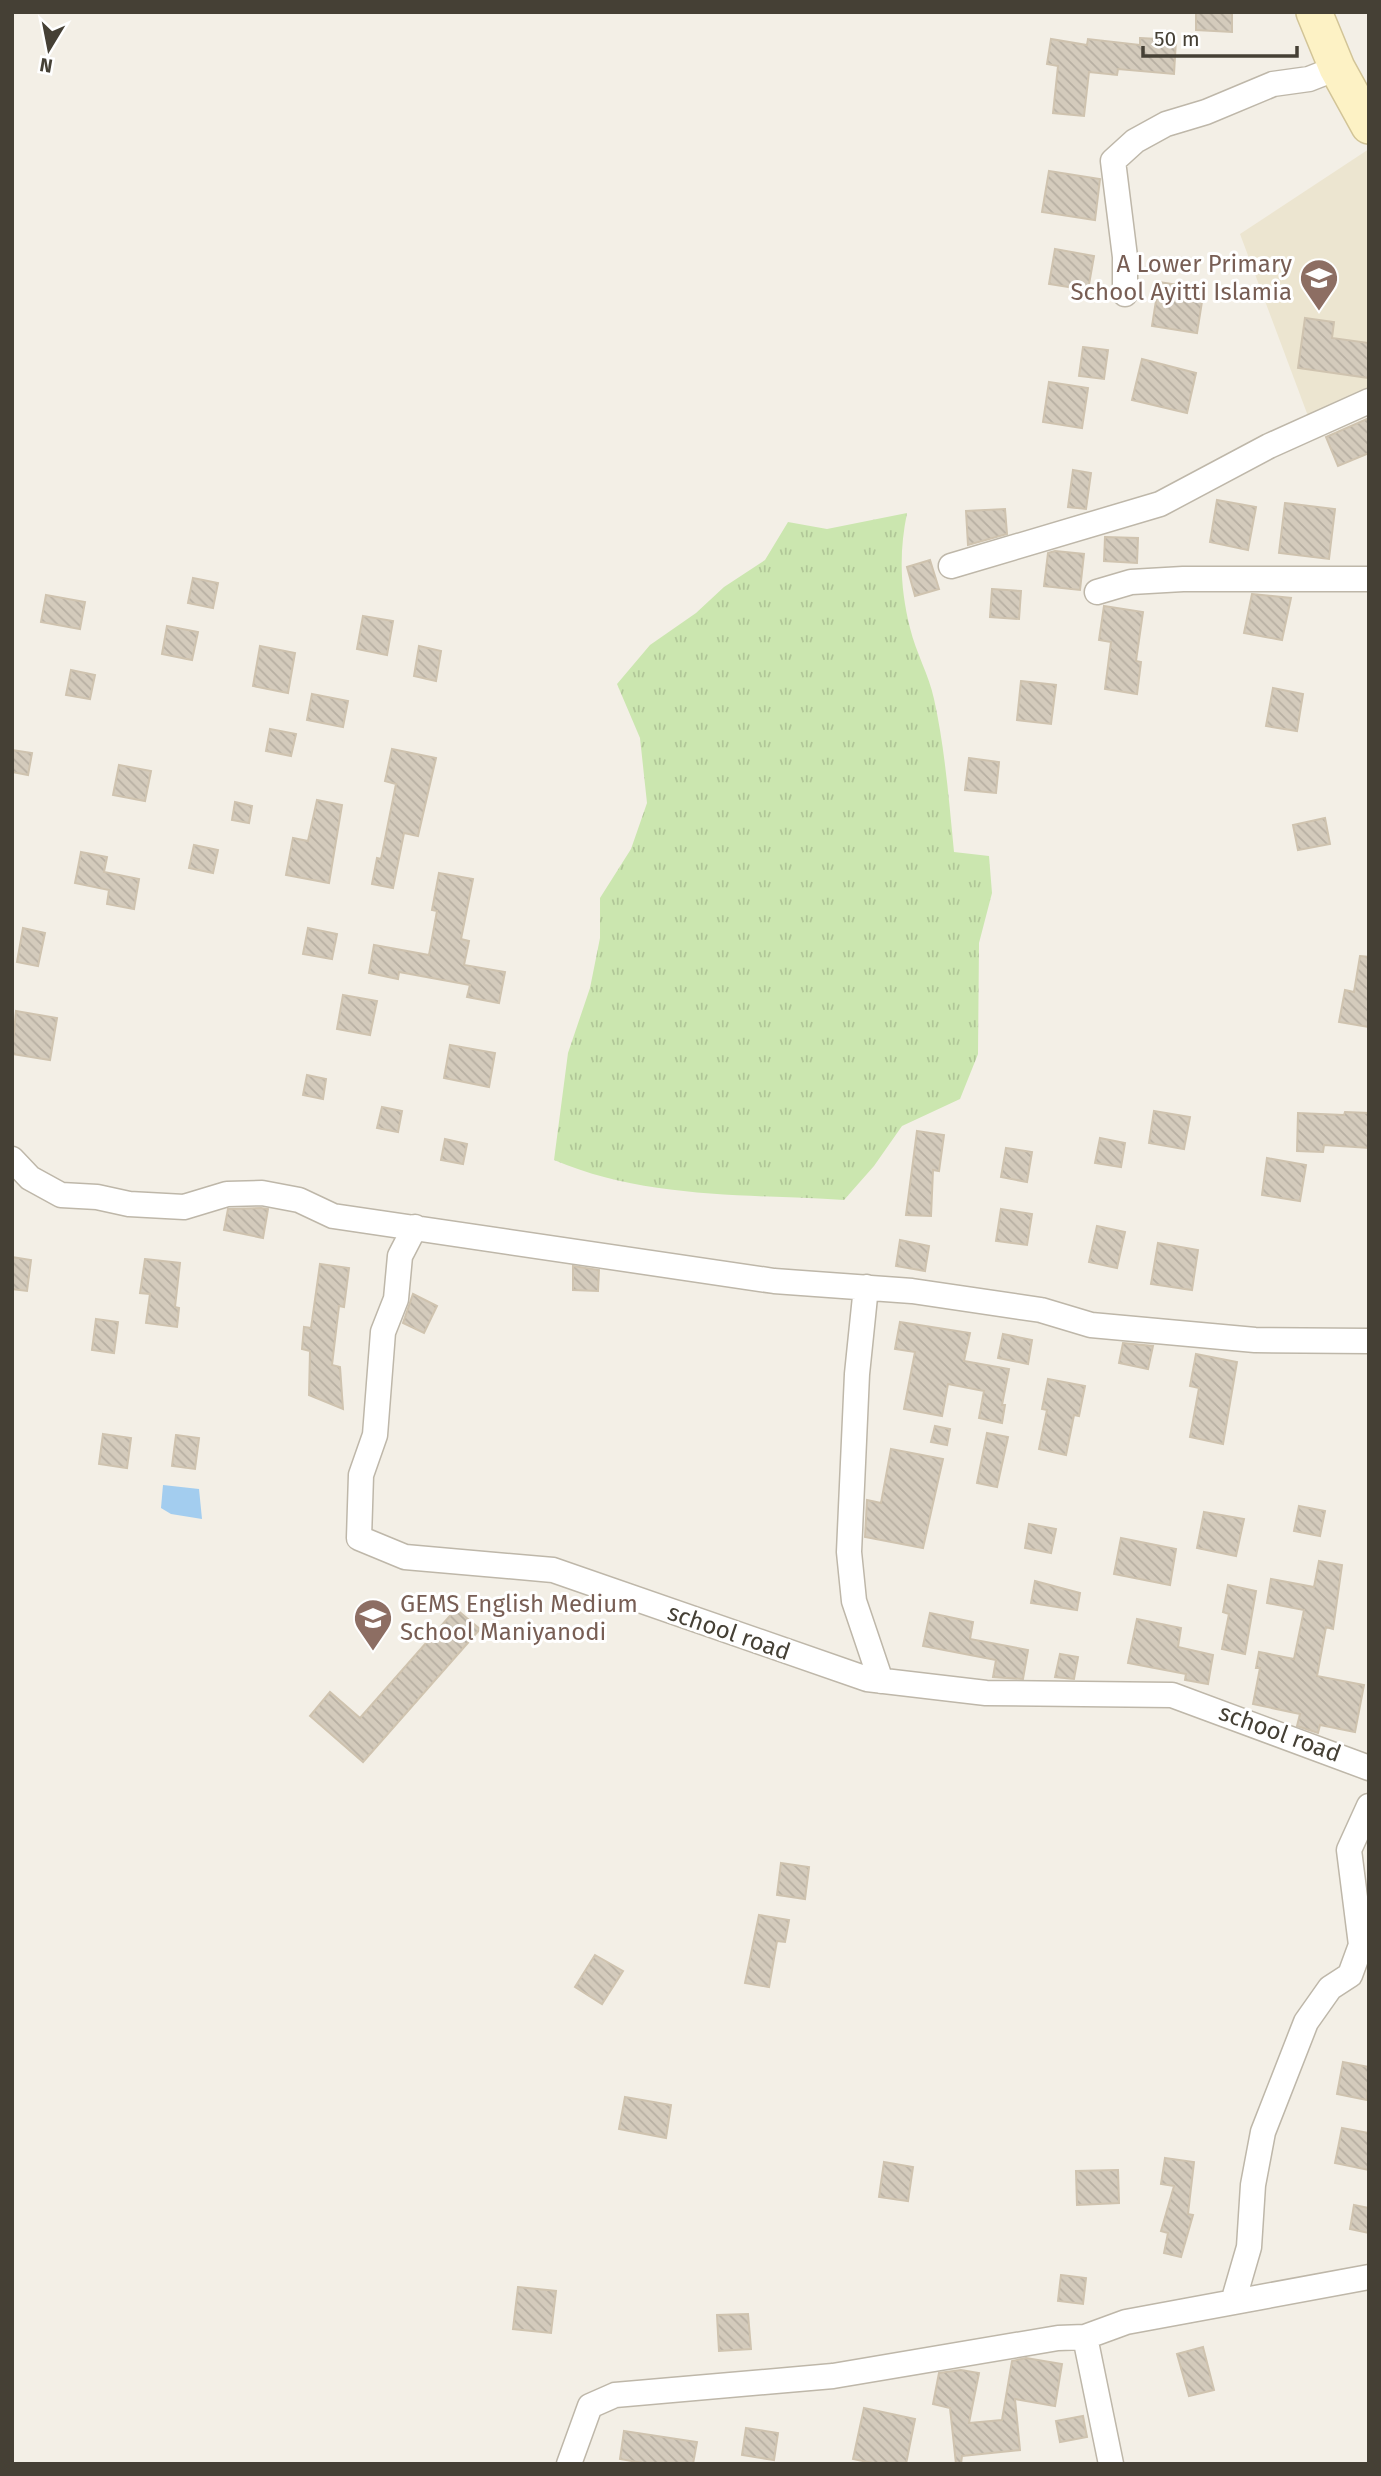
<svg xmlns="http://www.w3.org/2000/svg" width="1381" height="2476" viewBox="0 0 1381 2476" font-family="'Fira Sans',sans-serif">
<defs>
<pattern id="grass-tufts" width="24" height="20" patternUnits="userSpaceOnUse" patternTransform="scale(1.75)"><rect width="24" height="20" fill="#cbe6af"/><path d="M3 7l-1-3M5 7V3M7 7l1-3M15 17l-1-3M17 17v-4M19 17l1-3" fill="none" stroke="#b0c697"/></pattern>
<pattern id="building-back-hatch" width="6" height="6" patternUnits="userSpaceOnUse" patternTransform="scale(1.75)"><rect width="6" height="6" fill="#d4cbbc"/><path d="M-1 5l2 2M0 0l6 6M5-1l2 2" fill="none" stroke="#b7afa2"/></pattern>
</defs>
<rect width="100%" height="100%" fill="#f3efe6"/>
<path fill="#ece5d0" d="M1369,149V390L1308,416L1240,234Z"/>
<path fill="url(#grass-tufts)" d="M907,513C899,552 900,588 910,628C916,653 929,675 934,699C945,749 949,801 954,852L989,856L992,893L979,943L978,1054L960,1099L902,1126L874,1166L844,1200C746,1194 646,1199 554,1160L568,1053L590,988L600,938V898L631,849L647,803L640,738L617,684L650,645L696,613L724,587L765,560L788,522L827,529Z"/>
<path fill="#a3cdef" d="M163,1485L199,1489L202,1519L171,1514L161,1508Z"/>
<path fill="url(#building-back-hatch)" stroke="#cfc3af" stroke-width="2" d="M1196,12H1232V32L1196,30Z
M1140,38L1176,40L1174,74L1118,69L1117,75L1089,72L1084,116L1053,113L1058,66L1047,64L1051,39L1087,45L1088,39L1140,45Z
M1049,171L1100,179L1095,220L1042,212Z
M1055,249L1094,256L1088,290L1049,284Z
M1159,282L1204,289L1197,333L1152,326Z
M1305,318L1334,322L1332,338L1369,343V378L1298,368Z
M1083,347L1108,350L1104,379L1079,376Z
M1142,359L1196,373L1187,413L1132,400Z
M1049,382L1088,388L1082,428L1043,422Z
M1369,418V453L1338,466L1326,437Z
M1073,470L1091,473L1086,509L1068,507Z
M1217,500L1256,507L1248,550L1210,542Z
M1285,503L1335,509L1329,559L1279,553Z
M1005,509L1007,534L968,545L966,511Z
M1105,537L1138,538L1137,563L1104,561Z
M1055,551L1084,554L1080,590L1044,586L1048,553Z
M930,560L939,589L915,596L907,567Z
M193,578L218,583L213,608L188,603Z
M992,589L1021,591L1019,619L990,617Z
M1252,594L1291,598L1282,640L1244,633Z
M46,595L85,602L80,629L41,622Z
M1104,606L1143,612L1136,661L1141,662L1137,694L1105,689L1111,642L1099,640Z
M363,616L393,621L387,655L357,649Z
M167,626L198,632L192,660L162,654Z
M260,646L295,653L288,693L253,686Z
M419,646L441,651L436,681L414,676Z
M71,670L95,675L90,699L66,695Z
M1021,681L1056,685L1051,724L1017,720Z
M1273,688L1303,694L1297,731L1266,726Z
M312,694L348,701L343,727L307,720Z
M270,729L296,734L291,756L266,751Z
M392,749L436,758L418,836L404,833L393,888L372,884L377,858L381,859L396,784L385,781Z
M12,750L32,753L28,775L12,772Z
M969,758L999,762L996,793L965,790Z
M119,765L151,771L145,801L113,795Z
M317,800L342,805L329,883L286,875L293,838L308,841Z
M235,802L252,806L249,823L232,820Z
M1325,818L1330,844L1298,850L1293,825Z
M194,845L218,850L213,873L189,868Z
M81,852L107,857L104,872L139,879L134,909L107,904L109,890L75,883Z
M439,873L473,879L461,939L469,941L464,965L505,972L499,1003L467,997L470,985L399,972L398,979L369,973L374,945L429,955L437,911L432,910Z
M23,928L45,933L38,966L17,962Z
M308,928L337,934L332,959L303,954Z
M1360,956L1369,957V1027L1339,1022L1345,990L1354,992Z
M343,995L377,1001L370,1035L337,1029Z
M16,1011L57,1018L50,1060L12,1054Z
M450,1045L495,1053L489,1087L444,1078Z
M307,1075L326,1079L323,1099L303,1095Z
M382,1107L402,1111L398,1132L377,1128Z
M1154,1111L1190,1117L1184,1149L1149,1143Z
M1345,1112L1369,1113V1148L1324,1145L1323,1152L1297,1151L1298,1113L1344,1115Z
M917,1131L944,1135L939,1171L933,1170L931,1216L906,1215Z
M1100,1138L1125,1143L1121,1167L1095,1163Z
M445,1139L467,1144L463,1164L441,1160Z
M1006,1148L1032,1152L1027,1182L1001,1177Z
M1267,1158L1306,1165L1300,1201L1262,1195Z
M261,1208L268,1209L263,1238L224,1230L228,1209Z
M1001,1209L1032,1214L1027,1245L996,1241Z
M1097,1226L1125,1232L1117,1268L1089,1262Z
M900,1240L929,1246L925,1271L896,1266Z
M1158,1243L1198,1250L1192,1290L1151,1284Z
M12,1257L31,1260L27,1291L12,1289Z
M145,1259L180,1263L175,1307L179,1308L177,1327L146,1323L150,1294L140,1293Z
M320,1264L349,1268L344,1307L339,1306L332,1365L340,1367L343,1409L309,1395L310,1351L302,1349L304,1327L311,1328Z
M573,1266L599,1270L598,1291L573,1290Z
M413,1294L437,1306L424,1333L403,1323Z
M96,1319L118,1322L114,1353L92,1350Z
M900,1322L970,1333L964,1361L1009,1369L1002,1405H1005L1002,1423L979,1418L984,1391L948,1384L942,1416L904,1409L915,1352L895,1349Z
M1003,1334L1032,1340L1028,1364L998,1358Z
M1123,1343L1153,1346L1148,1369L1119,1363Z
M1196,1354L1237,1362L1223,1444L1190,1437L1199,1388L1190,1386Z
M1048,1379L1085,1386L1079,1416L1074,1415L1066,1455L1039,1449L1047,1410L1042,1409Z
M935,1426L950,1429L947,1445L931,1442Z
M987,1433L1008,1437L997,1487L977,1483Z
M103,1434L131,1438L127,1468L99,1464Z
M176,1435L199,1438L195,1469L172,1466Z
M891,1449L943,1459L923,1548L865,1537L867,1500L881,1503Z
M1299,1506L1325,1511L1320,1536L1294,1531Z
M1204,1512L1244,1519L1236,1556L1197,1548Z
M1029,1524L1056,1529L1051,1553L1025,1548Z
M1121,1538L1176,1549L1170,1585L1114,1574Z
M1319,1561L1342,1565L1333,1629L1326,1627L1317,1676L1364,1685L1355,1732L1320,1725L1318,1733L1297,1726L1300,1714L1253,1704L1260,1668H1256L1259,1652L1294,1659L1304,1610L1267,1603L1271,1579L1314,1587Z
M1035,1581L1080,1593L1077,1610L1031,1603Z
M1228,1585L1256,1591L1245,1654L1222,1649L1229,1614L1223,1612Z
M456,1609L480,1629L363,1762L310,1716L330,1692L360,1718Z
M930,1613L973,1622L970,1639L1028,1650L1023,1679L993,1677L996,1660L923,1646Z
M1137,1619L1181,1628L1178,1647L1213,1655L1208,1684L1185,1680L1186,1674L1128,1663Z
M1060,1654L1078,1657L1074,1679L1055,1677Z
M781,1863L809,1867L805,1899L777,1895Z
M759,1915L789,1920L785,1942L777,1941L769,1987L745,1983Z
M595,1955L623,1971L602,2004L575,1987Z
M1343,2062L1369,2067L1367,2100L1337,2094Z
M625,2097L671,2105L666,2138L619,2129Z
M1342,2128L1369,2133V2170L1335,2163Z
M1165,2158L1194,2162L1188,2214L1193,2215L1181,2257L1164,2253L1168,2233L1161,2231L1174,2186L1161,2184Z
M884,2162L913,2167L908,2201L879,2197Z
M1118,2170L1119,2203L1077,2205L1076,2171Z
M1354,2205L1369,2208V2233L1350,2229Z
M1061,2275L1086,2278L1083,2304L1058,2301Z
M518,2287L556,2291L551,2333L513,2329Z
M748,2314L751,2349L719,2351L717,2315Z
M1203,2347L1214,2390L1189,2396L1177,2354Z
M1026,2358L1062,2364L1055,2406L1015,2399L1020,2450L962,2456L961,2464H956L950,2408L933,2404L939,2373L961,2370L979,2373L969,2423L1002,2420L1012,2361Z
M864,2408L915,2419L906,2464H877L853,2459Z
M1083,2416L1087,2437L1060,2442L1056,2421Z
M746,2428L778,2433L774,2460L742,2455Z
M624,2431L697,2442L693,2464H648L620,2459Z"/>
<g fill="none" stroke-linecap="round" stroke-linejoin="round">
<g stroke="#beb7a9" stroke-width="27">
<path id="minor" d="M1125,294V257L1113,161L1135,141L1166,124L1206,112L1273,84L1309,79L1337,68
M951,566L1160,504L1269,446L1369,401
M1097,592L1131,582L1183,579H1369
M12,1159L30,1178L61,1195L97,1197L129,1204L184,1207L227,1194L262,1193L299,1200L333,1216L774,1281L912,1291L1041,1310L1091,1325L1255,1340L1369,1341
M415,1227L400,1256L396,1299L383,1332L375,1435L361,1475L359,1538L405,1557L553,1570L867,1679L986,1693L1172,1695L1369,1768
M866,1287L857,1374L849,1552L854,1601L881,1681
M1233,2302L1249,2247L1253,2185L1263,2132L1306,2022L1330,1988L1350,1975L1361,1945L1349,1850L1369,1806
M569,2464L590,2406L615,2395L833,2376L1058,2338L1085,2337
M1111,2464L1085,2337L1126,2322L1369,2277"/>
</g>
<g stroke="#d2c497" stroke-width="38">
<path id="secondary" d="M1314,12L1337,68L1369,126"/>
</g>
<use href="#minor" stroke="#fff" stroke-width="24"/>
<use href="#secondary" stroke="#fdf2c5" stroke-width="35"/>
</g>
<defs>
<g id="school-pin" transform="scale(2.0125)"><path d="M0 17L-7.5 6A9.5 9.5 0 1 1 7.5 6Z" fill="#8d6e63" stroke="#fff"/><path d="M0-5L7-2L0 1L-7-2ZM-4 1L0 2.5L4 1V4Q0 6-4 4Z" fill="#fff"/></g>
</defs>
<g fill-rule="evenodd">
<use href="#school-pin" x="1319" y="278"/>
<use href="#school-pin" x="373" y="1618"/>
</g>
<g text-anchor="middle" stroke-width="6" stroke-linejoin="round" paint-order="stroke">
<g font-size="24" fill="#785e54" stroke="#fff" text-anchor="end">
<text x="1292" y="272">A Lower Primary<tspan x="1292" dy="28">School Ayitti Islamia</tspan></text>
<text x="400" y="1612" text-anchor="start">GEMS English Medium<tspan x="400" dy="28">School Maniyanodi</tspan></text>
</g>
<g font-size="24" fill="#454035" stroke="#fff">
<text transform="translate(729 1632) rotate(19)" y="8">school road</text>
<text transform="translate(1280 1733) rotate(20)" y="8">school road</text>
</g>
</g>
<rect width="1381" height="2476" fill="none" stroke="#454035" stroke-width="28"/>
<g transform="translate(49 49) rotate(190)" stroke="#ffffff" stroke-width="5" paint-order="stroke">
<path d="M0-5L12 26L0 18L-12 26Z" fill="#454035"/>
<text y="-10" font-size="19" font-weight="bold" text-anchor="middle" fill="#454035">N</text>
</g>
<path d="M1143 46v10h154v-10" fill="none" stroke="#454035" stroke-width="3.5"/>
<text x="1154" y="46" font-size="21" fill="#454035" stroke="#ffffff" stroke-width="5" paint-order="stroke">50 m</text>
</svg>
